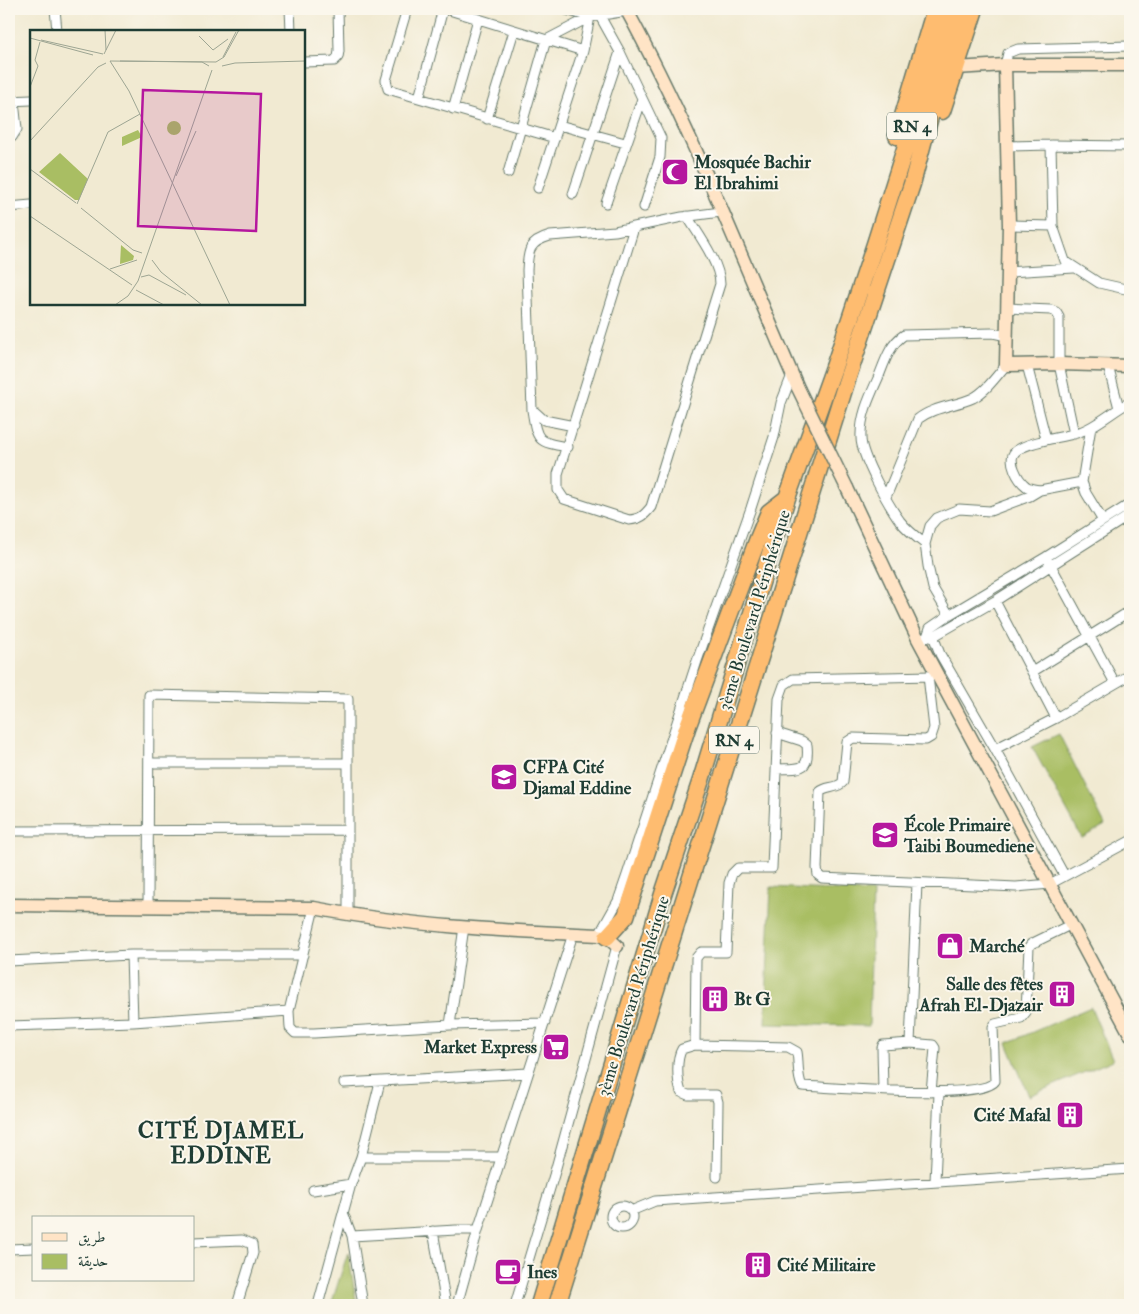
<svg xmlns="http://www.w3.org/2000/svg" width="1139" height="1314" viewBox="0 0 1139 1314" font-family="'IM FELL Double Pica',Amiri,serif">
<rect width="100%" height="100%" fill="#fbf7ec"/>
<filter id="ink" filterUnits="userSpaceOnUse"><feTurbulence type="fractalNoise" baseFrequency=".02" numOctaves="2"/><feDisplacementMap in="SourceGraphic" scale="10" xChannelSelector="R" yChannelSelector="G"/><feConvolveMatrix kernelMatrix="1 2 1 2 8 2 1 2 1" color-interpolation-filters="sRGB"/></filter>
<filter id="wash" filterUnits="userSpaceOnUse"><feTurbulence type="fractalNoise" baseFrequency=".0096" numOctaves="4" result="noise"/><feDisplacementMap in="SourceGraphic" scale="20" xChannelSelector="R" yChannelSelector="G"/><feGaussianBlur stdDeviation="1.12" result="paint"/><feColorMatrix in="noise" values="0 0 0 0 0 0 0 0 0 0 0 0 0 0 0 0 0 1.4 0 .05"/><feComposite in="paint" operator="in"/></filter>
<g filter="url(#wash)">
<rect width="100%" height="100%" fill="#f1ead2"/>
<path fill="#a9be63" stroke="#647e4c" d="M1059,734L1105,825L1082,838L1032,747Z
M771,887L873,892L869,1026L765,1024Z
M1091,1007L1113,1060L1029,1096L1007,1043Z
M348,1252L357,1305H331Z"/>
</g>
<g filter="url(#ink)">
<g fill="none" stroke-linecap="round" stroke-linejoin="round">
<g stroke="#687a6b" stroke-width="11">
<path id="street" d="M55,9L57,31
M290,9L291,31
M407,9L386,80L388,89L555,138
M446,9L583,51
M596,9L620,52L661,138L660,157L644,207
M304,62L334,61L338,57L339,51L338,9
M1005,65L1008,53L1018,49L1130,46
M419,98L443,9
M9,101L31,100
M453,109L478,19
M487,119L514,31
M559,125L625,143
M9,137H12L17,129L14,101
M1051,145L1053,226L1065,261L1099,283L1130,290
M1007,146L1051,145L1130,146
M508,173L546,40L590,17L627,11
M538,188L583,51L590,17L563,9
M573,194L620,52
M606,203L642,99
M9,207L31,205
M1009,225L1053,226
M634,228L558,474V490L564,499L629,520C640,519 644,516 651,507L720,284C720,263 698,234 687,216
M1008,272L1074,268
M1007,308L1051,310L1056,312L1059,317V364L1074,434
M1027,365L1046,439
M1108,366L1119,408
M533,410L544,420L574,426
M568,447C537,442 537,441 532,410L527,270C528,250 529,242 550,236L615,231L682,217L721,212
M1082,482L1091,427
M1040,490C1035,489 1029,489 1026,486C1018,480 1007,460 1015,452C1025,442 1059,438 1073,434C1094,429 1111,412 1130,402
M886,497L918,419C933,407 955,406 973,398C986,391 996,377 1006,365
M925,544C916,537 907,530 900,521C889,506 861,456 861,438C860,416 870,396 879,376C885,361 890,344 904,335L993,333L1007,336
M1049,562L1115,683
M995,601L1056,718
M949,615L933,588L928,566L925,544L930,526L937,518L959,509L990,511L1030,496L1040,490L1082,482L1086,493L1103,521
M932,633L940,654L995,749
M927,637L930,628L949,615L1046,557L1130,504
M918,639L934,636L995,601L1130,515
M1032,672L1130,611
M928,676L934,728L931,737L926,740L853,738L847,742L843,782C837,789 826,786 820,792L817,868L818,875L822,878L1016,887L1050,884L1130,841
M149,763H348
M776,769C798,768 810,773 807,745L802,741L777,733
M9,831L348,830
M1064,875L995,749L1056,718L1130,675
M148,907L149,695L348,699V914
M314,908L289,1011L290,1028L295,1033H314L450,1025L545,1023
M599,935L618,901L627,875L697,661L751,508L774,437L781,403L792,375
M131,955L133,1022
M9,961L131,955H303
M450,1025L464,927
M9,1026L133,1022L289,1011
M910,1043L917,883
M695,1045L696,958L701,952H726L729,883L732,874L738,868H772L779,699L784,685L793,679L932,676
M344,1083L528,1073
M883,1090L882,1048L883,1045L910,1043L933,1045L935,1048L931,1092
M361,1157H502
M717,1177L718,1102L716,1095H688L681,1092C677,1080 676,1059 682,1049L695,1045L788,1047L797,1052C799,1064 797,1076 802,1086C831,1087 983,1101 995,1081L993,1027L995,1024L1021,1018L1026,1012L1029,947L1031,944L1072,924
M935,1181L939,1093
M313,1190L351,1184
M611 1217a11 11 0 1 1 22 0a11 11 0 1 1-22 0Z
M631,1211L655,1201L1130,1169
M344,1215L352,1236L363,1305
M433,1231L446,1305
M352,1236L456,1230H478
M194,1242L242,1240L252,1244L253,1253L237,1305
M9,1249L34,1248
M318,1305L351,1184L361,1157L380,1082
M457,1305L478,1230L573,934
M515,1305L554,1175L617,946"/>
</g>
<g stroke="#687a6b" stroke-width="15">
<path id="secondary" d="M626,9C692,130 743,262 798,388
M1005,65L1009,225L1006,365L1059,364L1130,366
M956,68L1005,65H1130
M847,488L918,639L1130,1034
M9,905L314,908C408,926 504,931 599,935L607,937L617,946"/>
</g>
<g stroke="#687a6b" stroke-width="19">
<path id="highway" d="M942,111L975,9
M897,136L935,9
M607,937L626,916L687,728L757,541L769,512L787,498
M539,1305L663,894L701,780L787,498L834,367L875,244L949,9
M557,1305L846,383L912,184L943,68L963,9"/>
</g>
<use href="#street" stroke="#fff" stroke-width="9"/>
<use href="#secondary" stroke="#ffe4c6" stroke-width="12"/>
<use href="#highway" stroke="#febc70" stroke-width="16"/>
<g stroke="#687a6b" stroke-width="15" stroke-linecap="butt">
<path id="secondary-bridge" d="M798,388L847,488"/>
</g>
<use href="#secondary-bridge" stroke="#ffe4c6" stroke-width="12"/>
</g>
</g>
<defs>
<g id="mosque-square" transform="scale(1.4375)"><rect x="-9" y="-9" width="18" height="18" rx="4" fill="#b5179e" stroke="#fbf7ec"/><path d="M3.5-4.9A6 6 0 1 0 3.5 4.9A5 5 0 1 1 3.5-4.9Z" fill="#fff"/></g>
<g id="university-square" transform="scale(1.4375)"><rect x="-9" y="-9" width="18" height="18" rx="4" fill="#b5179e" stroke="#fbf7ec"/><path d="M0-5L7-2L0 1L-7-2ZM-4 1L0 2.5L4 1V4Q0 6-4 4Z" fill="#fff"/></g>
<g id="school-square" transform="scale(1.4375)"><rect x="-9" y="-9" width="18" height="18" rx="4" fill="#b5179e" stroke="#fbf7ec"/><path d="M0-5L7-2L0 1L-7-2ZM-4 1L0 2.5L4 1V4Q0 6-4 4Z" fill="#fff"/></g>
<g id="shop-square" transform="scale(1.4375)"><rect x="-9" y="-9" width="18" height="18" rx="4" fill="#b5179e" stroke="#fbf7ec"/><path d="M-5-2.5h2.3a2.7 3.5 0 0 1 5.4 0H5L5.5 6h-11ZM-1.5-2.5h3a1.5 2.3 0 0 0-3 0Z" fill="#fff"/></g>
<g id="building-square" transform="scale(1.4375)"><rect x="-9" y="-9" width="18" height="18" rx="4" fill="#b5179e" stroke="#fbf7ec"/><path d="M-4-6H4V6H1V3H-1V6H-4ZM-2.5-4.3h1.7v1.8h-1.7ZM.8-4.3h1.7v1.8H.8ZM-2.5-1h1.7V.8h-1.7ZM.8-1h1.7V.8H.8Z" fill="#fff"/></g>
<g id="supermarket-square" transform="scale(1.4375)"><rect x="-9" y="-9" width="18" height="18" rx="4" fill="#b5179e" stroke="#fbf7ec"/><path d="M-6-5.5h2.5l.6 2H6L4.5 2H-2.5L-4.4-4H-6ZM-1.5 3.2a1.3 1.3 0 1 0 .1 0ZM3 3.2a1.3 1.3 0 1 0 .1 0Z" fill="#fff"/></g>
<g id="cafe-square" transform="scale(1.4375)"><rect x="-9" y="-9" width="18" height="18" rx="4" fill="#b5179e" stroke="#fbf7ec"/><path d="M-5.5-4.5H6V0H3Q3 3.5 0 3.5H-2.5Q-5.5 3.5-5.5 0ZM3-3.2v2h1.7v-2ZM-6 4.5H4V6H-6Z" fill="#fff"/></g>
</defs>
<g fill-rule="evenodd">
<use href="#mosque-square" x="675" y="172"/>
<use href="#university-square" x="504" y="777"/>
<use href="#school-square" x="885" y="835"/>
<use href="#shop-square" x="950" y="946"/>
<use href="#building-square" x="1062" y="994"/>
<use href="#building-square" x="715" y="999"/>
<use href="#supermarket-square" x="556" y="1047"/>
<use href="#building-square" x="1070" y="1115"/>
<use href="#building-square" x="758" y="1265"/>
<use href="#cafe-square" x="508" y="1272"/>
</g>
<g text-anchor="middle" stroke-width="4" stroke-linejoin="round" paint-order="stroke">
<g fill="#fbf7ec" stroke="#61756b" stroke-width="1">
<rect x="887" y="112.5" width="50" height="27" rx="4"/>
<rect x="709" y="726.5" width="50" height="27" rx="4"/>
</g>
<g font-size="16" font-weight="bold" fill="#1f3d34">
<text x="912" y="132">RN 4</text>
<text x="734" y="746">RN 4</text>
</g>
<g font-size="18" font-weight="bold" fill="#1f3d34" stroke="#fbf7ec" text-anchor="start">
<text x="694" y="168">Mosquée Bachir<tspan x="694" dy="21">El Ibrahimi</tspan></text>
<text x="523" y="773">CFPA Cité<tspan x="523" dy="21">Djamal Eddine</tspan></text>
<text x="904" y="831">École Primaire<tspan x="904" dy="21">Taibi Boumediene</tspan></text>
<text x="969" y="952">Marché</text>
<text x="1043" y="990" text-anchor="end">Salle des fêtes<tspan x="1043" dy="21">Afrah El-Djazair</tspan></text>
<text x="734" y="1005">Bt G</text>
<text x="537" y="1053" text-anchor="end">Market Express</text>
<text x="1051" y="1121" text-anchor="end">Cité Mafal</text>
<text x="777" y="1271">Cité Militaire</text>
<text x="527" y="1278">Ines</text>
</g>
<g font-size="18" fill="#1f3d34" stroke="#fbf7ec">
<text transform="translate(754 610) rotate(-73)" y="6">3ème Boulevard Périphérique</text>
<text transform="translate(633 996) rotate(-73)" y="6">3ème Boulevard Périphérique</text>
</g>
<g font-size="22" font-weight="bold" letter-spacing="1" fill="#1f3d34" stroke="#fbf7ec">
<text x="221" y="1138">CITÉ DJAMEL<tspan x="221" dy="25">EDDINE</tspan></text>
</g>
</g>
<g transform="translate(30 30)">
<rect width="275" height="275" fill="#f1ead2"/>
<path d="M137 98a7 7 0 1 1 14 0a7 7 0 1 1-14 0ZM108,100L112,107L92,116V107ZM30,123L58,149L49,170H45L9,142ZM91,215L104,226L103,230L90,234Z" fill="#a9be63"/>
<path fill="none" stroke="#9da593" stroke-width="1" d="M75,0L76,20M169,6L183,20L198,9M0,8L63,25M11,10L73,24M74,24L86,0M193,27L206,2M80,31L99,61L200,275M80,31L172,32L179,36M90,31L186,32L194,27L209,0M192,36L205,33L275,31M0,57L8,36L5,30L10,12M0,111L68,37L76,33M0,139L46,173M146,146L166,101M47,174L78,102L110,84M51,178L103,220L112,223M0,186L102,255M122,230L131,242L172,275M80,239L107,230M111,247L119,245L156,265M106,260L134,275M85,275L98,266L108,251L182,40"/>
<path fill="#b5179e" fill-opacity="0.15" stroke="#b5179e" stroke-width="2.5" d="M113,60L231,64L226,201L108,196Z"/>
<rect width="275" height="275" fill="none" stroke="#1f3d34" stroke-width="2.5"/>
</g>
<rect width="1139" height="1314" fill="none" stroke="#fbf7ec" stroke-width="30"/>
<rect x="32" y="1216" width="162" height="65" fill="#fbf7ec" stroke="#a3ada2"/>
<rect x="42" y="1233" width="25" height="8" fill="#ffe4c6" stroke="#a3ada2"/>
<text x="78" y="1242" font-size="15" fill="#1f3d34">طريق</text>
<rect x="42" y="1254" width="25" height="15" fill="#a9be63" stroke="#a3ada2"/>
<text x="78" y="1266" font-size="15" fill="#1f3d34">حديقة</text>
</svg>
